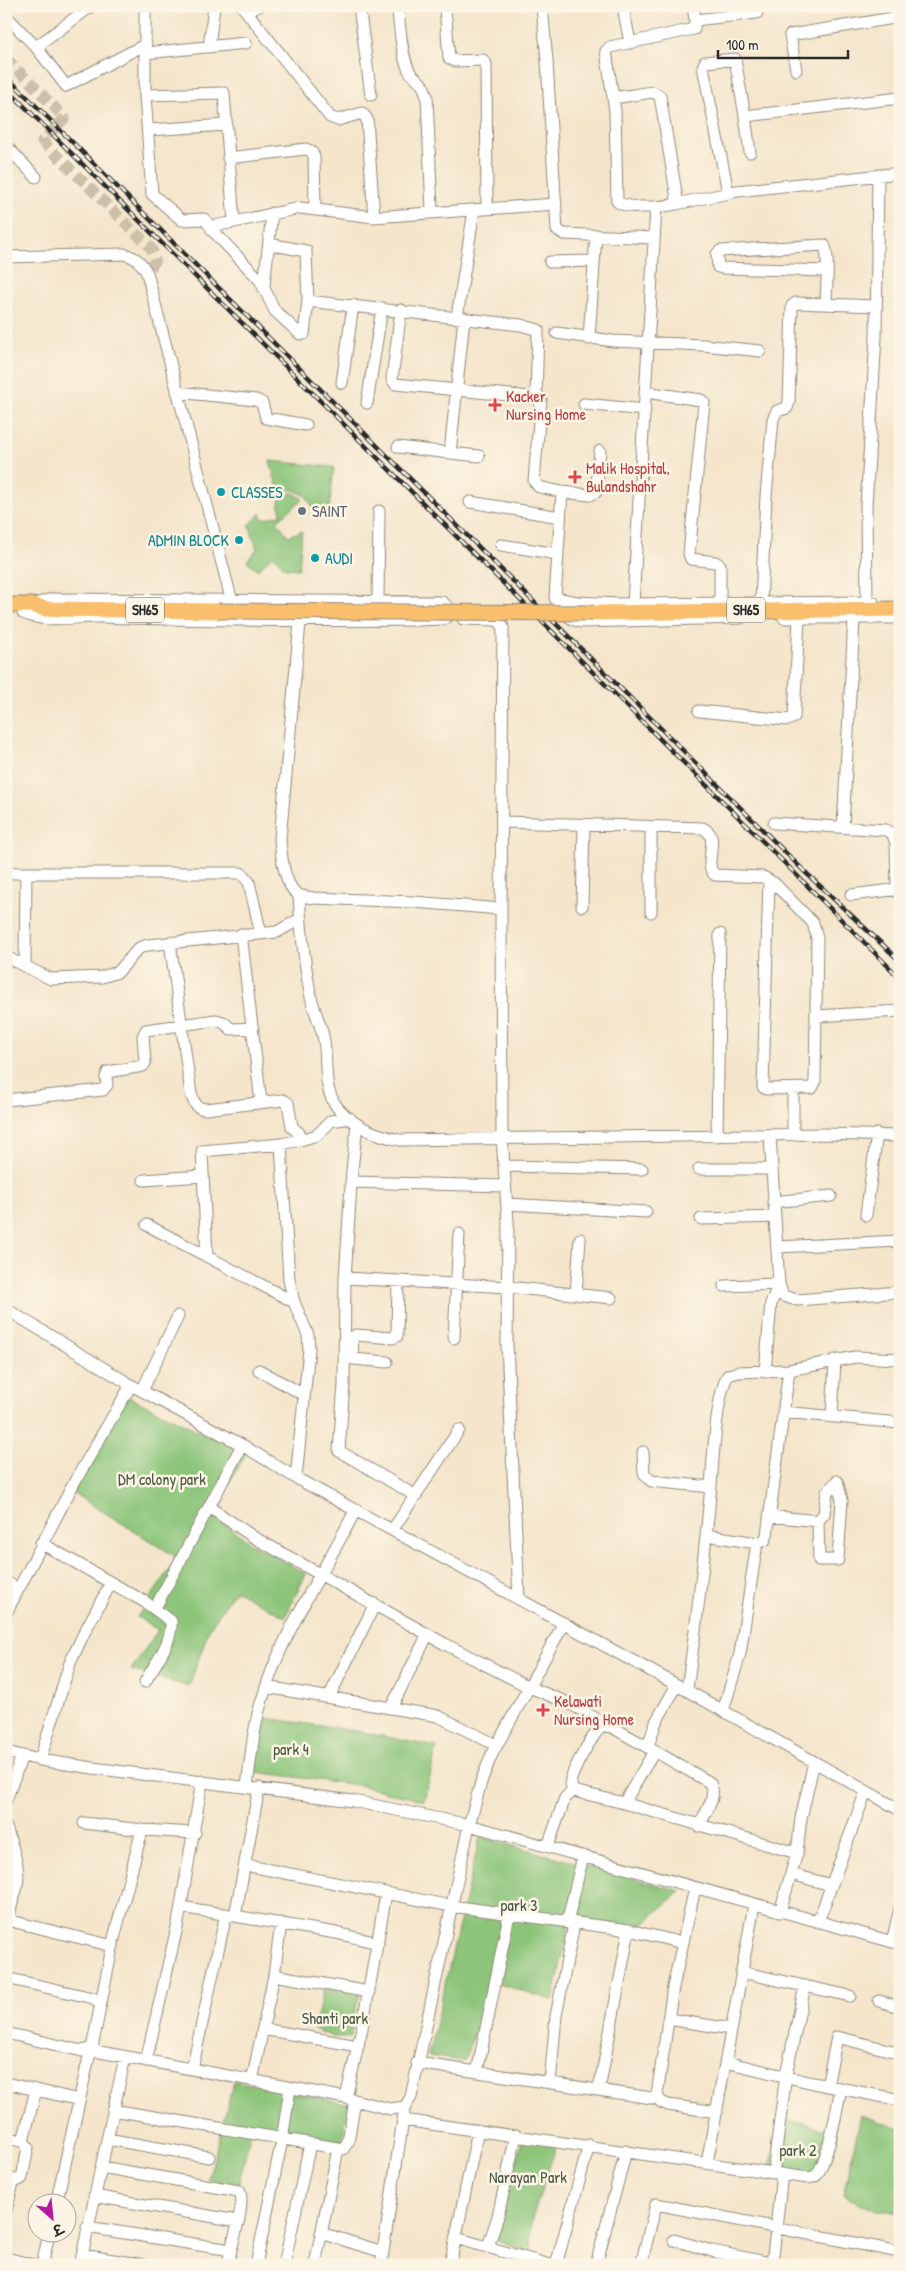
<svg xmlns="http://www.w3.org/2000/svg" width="906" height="2271" viewBox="0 0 906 2271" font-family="'Patrick Hand','Playpen Sans Deva',sans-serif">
<rect width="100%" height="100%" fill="#fcf5e5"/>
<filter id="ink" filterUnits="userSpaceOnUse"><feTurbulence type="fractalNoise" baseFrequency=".02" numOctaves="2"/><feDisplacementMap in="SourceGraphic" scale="10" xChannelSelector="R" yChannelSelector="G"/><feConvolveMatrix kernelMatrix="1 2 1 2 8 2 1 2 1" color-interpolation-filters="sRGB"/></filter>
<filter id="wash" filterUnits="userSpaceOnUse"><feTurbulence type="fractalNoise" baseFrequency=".0096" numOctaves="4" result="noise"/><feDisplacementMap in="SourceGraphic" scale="20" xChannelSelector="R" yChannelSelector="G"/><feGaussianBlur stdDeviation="1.12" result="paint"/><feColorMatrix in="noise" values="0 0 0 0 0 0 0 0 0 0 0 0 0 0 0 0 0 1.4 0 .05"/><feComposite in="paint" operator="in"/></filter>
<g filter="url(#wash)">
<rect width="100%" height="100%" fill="#f4e5cb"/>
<path fill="#8cc57a" stroke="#5c7852" d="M270,461L334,467L328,520L319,518L306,496L292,489L279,493Z
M292,492L303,499L277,521L288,536L302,531L299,569L285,568L273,555L258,570L247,561L257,549L249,525L261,513L263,519L281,515L279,500Z
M123,1394L246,1454L211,1513L252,1544L306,1574L285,1617L235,1590L209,1629L189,1687L131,1670L158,1630L137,1617L178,1558L68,1490Z
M266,1718L357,1731L437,1747L424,1801L358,1785L255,1772Z
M480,1837L681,1891L636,1930L569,1926L553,2000L492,1982L464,2061L428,2056Z
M324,1988L360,1995L353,2017L351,2037H333L314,2029Z
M234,2081L350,2104L340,2147L251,2130L238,2187L208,2180Z
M861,2115L900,2129L899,2211H875L843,2195Z
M783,2121L807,2123L826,2130L816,2175L769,2167Z
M524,2136L557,2144L531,2222L530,2253L493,2239L508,2182Z"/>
</g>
<g filter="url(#ink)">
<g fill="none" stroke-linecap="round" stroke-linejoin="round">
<path stroke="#ccc0ab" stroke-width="11" stroke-dasharray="11 5.5" stroke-linecap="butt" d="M6,58L65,118L42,141L152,249L155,261L147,273"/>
<g stroke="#90887b" stroke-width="13">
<path id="minor" d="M145,6V95L152,194L182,220L204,219L212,228
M242,6L330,117L338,120L362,113L367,119L374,217
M359,6L371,95
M397,6C400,23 401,58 410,72C418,83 423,80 427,97L432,212
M445,6L449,58L455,61L483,60L486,64L487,208
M542,6L547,61L557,230L564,234L654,238
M623,6L630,43
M246,11L259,6
M6,16L36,47L66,86L146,44
M695,20L757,13
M36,47L91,6
M209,47L214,6
M146,53L246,43
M796,70L790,35L900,17
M145,95L224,93L234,222
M613,98L653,92L660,96L677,199L676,204C664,207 625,210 617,201L615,111L606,51L610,47L694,29L695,20L693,6
M900,98L745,116L735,59L705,62L703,67L728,192L900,173
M745,116L750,152
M148,130L226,125
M6,146L36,177
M228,158L306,149L311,151L314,156L315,209
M676,204L734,192
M269,244L306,251L308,301
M6,257L124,254C136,257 141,262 147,273L232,602
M550,262L594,261
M826,271L722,268L718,267L717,254L720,251L824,245C830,254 826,291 826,304
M264,286L272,213
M401,310L392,379L395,384L541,398L534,481L539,487L562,492L555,598C561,610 566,618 580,622L741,618
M457,317L474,210
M464,318L450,453L479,456
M557,333L613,341L703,345L760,351
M589,339L596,235
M342,383L353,305
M177,392L256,400L262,403L266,418L306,425
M645,392L701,400L704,403L689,554L691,559L715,562L720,565V603
M536,398L538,330L521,325L308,301L304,334H300L275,311L260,280L212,230L215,226L300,208L374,217L556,204
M367,403L382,308
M584,404L645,410
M398,447L450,453
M562,492L590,495L596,492L600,451
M470,502L560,517
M501,545L558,554
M555,598L577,602L618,604L873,602
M302,601L280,839C281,854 284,890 301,896C304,897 309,897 313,898L414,902L501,909L502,1138L508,1222L507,1345L519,1598
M378,602L379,511
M761,602L766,496L773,419L777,411L787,408L789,402L792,306L796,303L876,306
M867,602L866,507L876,337L878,175
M633,604L656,207
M23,613C46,624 76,616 102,617C207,621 312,621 418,620L443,619L447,617V606L442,602L52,599L31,605
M784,618H900
M463,619L496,620L500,622L503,627L501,909
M699,711L788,720L794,717L799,618
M502,822L702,828C723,835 701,864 715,875L763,877L774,883L813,923L817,938L815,1082L812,1088L766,1089L763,1087L769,880
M774,823L886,830L892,833L896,843L897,889L900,895
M843,827L854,619
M6,873H241L249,882L261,934
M851,895L900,889
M299,896C301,929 304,964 311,997C314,1012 322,1026 324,1041C328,1064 322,1087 337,1107C354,1127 376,1135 400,1140L824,1134L900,1136
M582,906L584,825
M651,912V827
M241,934L261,1102
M170,942L191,1094C194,1102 196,1109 206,1109L283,1100L288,1103L292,1127L299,1133L300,1140
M6,957L51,979L102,977L118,972L139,948L148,945L277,932L300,919
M25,966L26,873
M816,1016L900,1011
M793,1089V1135
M6,1100L103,1090L107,1085L106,1077L108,1072L143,1066L145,1063L143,1036L146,1030L216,1020L223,1022L231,1029L253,1028
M357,1124L352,1170L345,1278L508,1287L611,1298
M770,1135L779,1284L783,1296L797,1300L900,1292
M717,1136L720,934
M281,1144L289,1280L294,1302L308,1335L309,1349L296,1478
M504,1166L642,1169
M699,1169H771
M144,1180L202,1176
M351,1182L505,1186
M773,1202L831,1196
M507,1204L646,1212
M866,1215L877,1134
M701,1219L775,1217
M147,1225L294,1302
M777,1247L900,1241
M207,1257L202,1151L281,1144L300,1140L317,1135L331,1121L350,1118
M345,1278L344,1384L339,1451L416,1496
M724,1286L779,1284L771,1303L765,1372
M576,1294L580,1239
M6,1309L131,1385L242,1445L296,1478L677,1685L900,1810
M454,1338L459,1234
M387,1362L353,1359L352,1338L356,1335L393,1338L397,1336L398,1281
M259,1370L304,1395
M142,1391L178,1316
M783,1412L900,1423
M832,1417L835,1360
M643,1452L644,1473L651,1481L711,1487
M209,1507L255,1538L445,1644L529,1687L571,1704L608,1726
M769,1516L818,1521L824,1514L827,1492L837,1481
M818,1521L819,1560H838L842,1500L837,1481
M393,1529L459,1430
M706,1535L757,1543L765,1540L767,1535L789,1370
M41,1543L145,1602L171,1621C173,1642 154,1665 145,1682
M6,1582L18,1589
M155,1608L242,1445
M6,1613L75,1481L131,1385
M266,1687L438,1716L496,1745
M687,1690C696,1626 704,1561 710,1496C713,1469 715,1397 728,1375L739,1372L789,1370L855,1357L900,1359
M329,1697L375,1604
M391,1708L428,1634
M723,1711L740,1654L757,1543
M648,1746L656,1722L677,1685
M6,1752L40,1760L93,1768L353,1801L469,1825L900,1944
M40,1760L70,1663L84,1633L111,1583
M247,1786C251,1758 253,1727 262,1700C282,1631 324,1573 356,1509
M573,1791C571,1786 570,1783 571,1779C574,1768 594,1731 603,1726L612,1727L709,1782C719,1795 705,1813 699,1826
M6,1800L22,1756
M624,1803L655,1750
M84,1823L142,1830L195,1833
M6,1827C11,1846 21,1865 17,1886C15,1896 7,1910 11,1921L113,1946
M548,1846L565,1798L573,1791L620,1802L797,1853
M245,1865L451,1906L629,1930L683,1943
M791,1874L831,1885
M695,1888L673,1987L657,2095L661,2102L668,2105L717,2112
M181,1907L336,1933L378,1943
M780,1912L797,1853L801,1818L814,1762
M235,1916L259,1788
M818,1922L866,1791
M567,1923L583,1856
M892,1942L900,1908
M741,1972L850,1996
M274,1975L369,1992
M6,1978L93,1998L100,2003
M879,2001L900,2007
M668,2019L731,2029
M263,2029L358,2046
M6,2033L82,2051L92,2048L95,2051L346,2098L390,2109L405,2107L411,2097L469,1825L482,1779L492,1754L564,1623
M92,2048L114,1938L142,1830
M146,2061L178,1923L202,1781
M726,2062L813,2083L900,2100
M417,2063L658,2099
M192,2069L226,1914
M477,2072L509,1915
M252,2081L274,1975L281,1923
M6,2083L79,2100
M550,2083L556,2016L574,1924
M827,2086L837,2037L900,2053
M599,2090L629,1930
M346,2098L362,2028L386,1894
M113,2110L343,2149L348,2142L355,2100
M403,2120L808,2178C813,2177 816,2177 818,2173C829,2155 837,2110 841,2088
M6,2138L23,2141L28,2147L22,2178L19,2180L6,2177
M107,2139L209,2157
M23,2141L36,2090
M707,2163L754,1905
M773,2173L786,2075L805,1986
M94,2196L238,2221
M56,2204L89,2057L93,2050
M6,2211L14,2179
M87,2227L231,2250C234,2238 246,2199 239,2191L101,2167
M321,2233L383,2252
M456,2238L550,2265
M674,2240L712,2251L780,2265
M488,2247L498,2216L516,2135
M82,2255L144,2265
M6,2258L34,2265
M42,2265L49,2234
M80,2265L125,2057
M228,2265L231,2250
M256,2265L282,2140L290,2088
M284,2265L310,2144
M315,2265L338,2149
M381,2265L404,2113
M450,2265L478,2130
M556,2265L589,2145
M596,2265L626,2151
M641,2265L656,2204L900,2252
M772,2265L782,2174"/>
</g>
<g stroke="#90887b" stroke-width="17">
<path id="major" d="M6,605H31L46,609L218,611
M593,613L900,609"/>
</g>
<use href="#minor" stroke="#fff" stroke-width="11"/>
<use href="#major" stroke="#f9bf6d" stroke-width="15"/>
<g stroke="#2b2b2b" stroke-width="4.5">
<path id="rail" d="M6,76L804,871L900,961
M6,88L900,978"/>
</g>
<use href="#rail" stroke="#fcf5e5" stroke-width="2.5" stroke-dasharray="8" stroke-linecap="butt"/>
<g stroke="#90887b" stroke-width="17" stroke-linecap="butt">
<path id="major-bridge" d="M218,611L593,613"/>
</g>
<use href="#major-bridge" stroke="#f9bf6d" stroke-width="15"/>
</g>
</g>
<g fill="#e0444e" stroke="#fcf5e5" stroke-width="2">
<path d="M492.5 397.5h5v5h5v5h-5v5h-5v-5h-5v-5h5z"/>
<path d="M572.5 469.5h5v5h5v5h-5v5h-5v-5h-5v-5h5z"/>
<path d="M540.5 1702.5h5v5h5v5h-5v5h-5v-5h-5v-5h5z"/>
</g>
<g fill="#0f9aa8" stroke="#fcf5e5" stroke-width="2">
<circle cx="221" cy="492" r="5"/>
<circle cx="239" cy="540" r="5"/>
<circle cx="315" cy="558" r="5"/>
</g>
<circle fill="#6b7280" stroke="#fcf5e5" stroke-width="2" cx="302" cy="511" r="5"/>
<g text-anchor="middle" stroke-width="5" stroke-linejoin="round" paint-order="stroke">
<g fill="#fcf5e5" stroke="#6a6863" stroke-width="1">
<rect x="126" y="597.5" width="38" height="25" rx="4"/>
<rect x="727" y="597.5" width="38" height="25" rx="4"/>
</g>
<g font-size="15" font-weight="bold" fill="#2b2b2b">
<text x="145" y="615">SH65</text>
<text x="746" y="615">SH65</text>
</g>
<g font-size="16" fill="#be3a42" stroke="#fcf5e5" text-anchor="start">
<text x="506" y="402">Kacker<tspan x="506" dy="18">Nursing Home</tspan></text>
<text x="586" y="474">Malik Hospital,<tspan x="586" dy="18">Bulandshahr</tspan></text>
<text x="554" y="1707">Kelawati<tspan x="554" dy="18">Nursing Home</tspan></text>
</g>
<g font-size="16" fill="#0d838f" stroke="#fcf5e5" text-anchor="start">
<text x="231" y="498">CLASSES</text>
<text x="229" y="546" text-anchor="end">ADMIN BLOCK</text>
<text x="325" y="564">AUDI</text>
</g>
<g font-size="16" fill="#5b616d" stroke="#fcf5e5" text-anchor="start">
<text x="312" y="517">SAINT</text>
</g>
<g font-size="16" fill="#485943" stroke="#fcf5e5">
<text x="162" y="1485">DM colony park</text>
<text x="291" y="1755">park 4</text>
<text x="519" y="1911">park 3</text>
<text x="335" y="2024">Shanti park</text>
<text x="798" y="2156">park 2</text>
<text x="528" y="2183">Narayan Park</text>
</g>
</g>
<rect width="906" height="2271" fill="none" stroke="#fcf5e5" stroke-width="25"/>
<g transform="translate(52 2218) rotate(153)"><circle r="24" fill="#fcf5e5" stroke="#a8a49b"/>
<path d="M0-4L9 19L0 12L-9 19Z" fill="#b5179e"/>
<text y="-8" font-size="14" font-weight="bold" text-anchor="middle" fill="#2b2b2b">उ</text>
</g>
<path d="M718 50v8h130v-8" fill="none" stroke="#2b2b2b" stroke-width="2.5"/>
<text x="726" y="50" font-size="15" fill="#2b2b2b" stroke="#fcf5e5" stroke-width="4" paint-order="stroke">100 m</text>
</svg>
